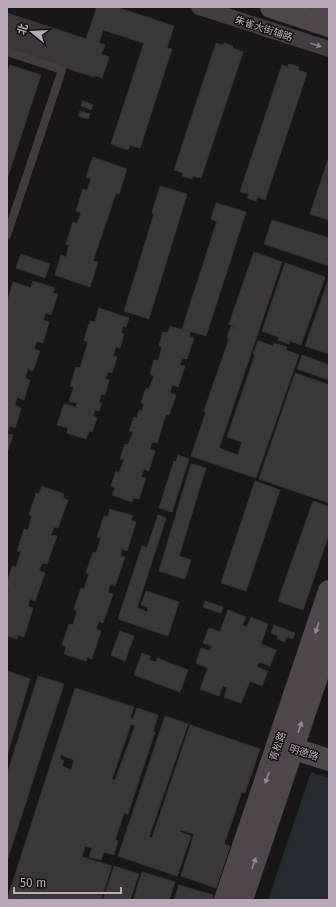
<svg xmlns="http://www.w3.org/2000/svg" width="336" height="907" viewBox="0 0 336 907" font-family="'Fira Sans','Noto Sans SC',sans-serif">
<rect width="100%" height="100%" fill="#191618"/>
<path fill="#262b31" d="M311,772L329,778V900H268Z"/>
<path fill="#3b3639" stroke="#353033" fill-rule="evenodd" d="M97,7H116L174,26L167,48L172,49L140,148L130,145L128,150L111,144L144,43L103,30L99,43L105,45L101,54L109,57L102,78L94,75V77L7,49V13L86,39Z
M216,43L223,45L224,43L233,46L232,48L243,52L201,178L193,176L192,179L182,176L183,173L174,170Z
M289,64L299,67L298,70L307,73L265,200L258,197L256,201L247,198L249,194L240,192L282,65L288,67Z
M10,65L41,75L7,179V71Z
M83,101L93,105L91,110L81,106Z
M80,111L90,114L88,119L78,116Z
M93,157L127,169L119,194L116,193L93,261L98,262L90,287L55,275L61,255L66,257L69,245L66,244L73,222L77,224L81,213L76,211L83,189L87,190L91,179L86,177Z
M329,157V220L310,214Z
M160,186L187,194L149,319L124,311L154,214L152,213Z
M216,203L246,212L206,336L182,329L217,221L211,219Z
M272,220L329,238V266L264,244Z
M254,252L282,262L219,448L238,455L242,442L227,437L255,355L253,354L258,341L273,346L274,343L287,347L286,350L299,355L256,478L191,456L206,412L204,411L229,339L227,338L231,326L238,329V328L229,324Z
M21,254L50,264L45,278L16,268Z
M285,263L325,277L301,345L290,341L289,344L278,340L279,337L262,331Z
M329,278V354L305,346Z
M33,281L55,288L53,293L58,294L51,315L46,313L43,320L49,322L43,343L37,341L34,349L40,351L33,371L28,369L25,378L30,380L24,400L17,397L15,405L21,408L15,428L10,426L7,434L13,435L7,453V302L13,282L31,288Z
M99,308L129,318L126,327L123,326L121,333L124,334L120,348L116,347L113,356L117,357L112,373L108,372L105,379L109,380L105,395L101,394L99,402L102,403L99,411L95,410L93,416L97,418L92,432L89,431L86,439L67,433L68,428L57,425L64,404L76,407L77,403L69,401L74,387L70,386L76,367L80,368L88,342L84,340L90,321L95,322Z
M170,326L190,332L189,336L194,338L187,359L182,358L180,365L185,366L178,387L172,385L170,393L176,395L169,415L166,414L157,443L152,442L150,449L155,451L149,471L144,469L141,477L146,478L139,499L134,498L132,502L112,495L115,488L111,486L116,471L119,473L124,460L120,459L125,444L128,445L133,432L129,431L134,417L137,418L139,410L142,411L144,404L141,403L146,388L149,389L154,376L150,374L154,360L158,361L162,347L159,346L163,332L168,333Z
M302,355L329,365V380L297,369Z
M295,373L329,385V503L259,479Z
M178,455L189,459L172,512L159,508L174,461L176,462Z
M191,464L206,468L179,556L191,560L185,579L159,571Z
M255,481L280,490L246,591L221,583Z
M42,486L64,494L63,498L68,500L58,528L54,527L51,535L57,536L47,564L42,563L39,571L45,573L35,601L30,599L28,606L33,608L24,637L18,635L17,639L7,636V595L9,589H7V582L12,566L16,567L21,552L17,551L24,529L28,530L32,516L29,515L36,493L39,494Z
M313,501L329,507V534L303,610L278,601Z
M110,509L133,516L131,520L136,522L127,551L122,549L120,556L125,557L115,586L110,584L108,593L113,594L103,623L99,621L96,629L101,631L92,659L87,657L86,661L64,654L66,647L62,645L69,624L73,625L77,611L74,609L81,588L84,589L89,574L86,573L93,552L96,553L101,538L97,537L104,516L108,517Z
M158,515L166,518L137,608L147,612L148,607L141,605L146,591L179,602L168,636L118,619L142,546L147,548Z
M205,601L223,607L221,613L203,607Z
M228,610L246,617L242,625L247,627L251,617L268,624L261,644L276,650L270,666L259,662L257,667L268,671L262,686L250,681L241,703L224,697L227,687L223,686L219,696L200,689L208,668L196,663L201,648L210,651L212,646L203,643L209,628L220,632Z
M274,625L295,633L293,639L286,637L285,642L277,639L278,636L271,633Z
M120,631L134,636L125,661L111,655Z
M142,653L150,656L149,660L156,662L157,658L188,670L180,692L134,675Z
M7,671L30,679L7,756Z
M38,676L64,684L7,861V774Z
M75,688L134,707L130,718L133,719L137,708L158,715L153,732H155L128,814L124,813L115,840L118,841L114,855L104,852L101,860L89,857L92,848L85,846L82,857L112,866L101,900H23L18,899V900H7ZM131,724L135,726L115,780L112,779ZM61,755L74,760L71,770L62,766L64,761L60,759Z
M165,716L188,724L149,837L152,838L190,725L260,749L245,793L242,792L224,844L230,846L216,888L181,876L194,834L181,830L180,832L191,836L177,876L118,856Z
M114,866L139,874L130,900H103Z
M142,872L175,882L169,900H133Z
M179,885L213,895L212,900H174Z"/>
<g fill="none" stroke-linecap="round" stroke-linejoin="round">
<path stroke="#433b41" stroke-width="8" d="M7,52L62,70L7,235"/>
<path stroke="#433b41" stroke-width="16" d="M199,7L329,49"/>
<path stroke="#4e454d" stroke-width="22" d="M271,7L329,26
M322,7L329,9
M279,744L329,760
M225,900L329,591
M242,900L329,641"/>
</g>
<defs><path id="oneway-solid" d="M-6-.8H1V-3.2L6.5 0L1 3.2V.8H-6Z"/></defs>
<use fill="#8a7c88" href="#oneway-solid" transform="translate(316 45) rotate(18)"/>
<g fill="#948593">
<use href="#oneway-solid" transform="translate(317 628) rotate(108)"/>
<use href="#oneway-solid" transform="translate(300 727) rotate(-71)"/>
<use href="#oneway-solid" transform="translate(267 778) rotate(109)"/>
<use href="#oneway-solid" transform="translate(254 863) rotate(-71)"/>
</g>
<g text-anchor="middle" stroke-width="3" stroke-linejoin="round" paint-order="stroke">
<g font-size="10" fill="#baa7b8" stroke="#141113">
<text transform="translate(264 28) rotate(18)" y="4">朱雀大街辅路</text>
<text transform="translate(277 746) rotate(-71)" y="4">青松路</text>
<text transform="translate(304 752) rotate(18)" y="4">明德路</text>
</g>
</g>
<rect width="336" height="907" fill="none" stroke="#baa7b8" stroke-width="16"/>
<g transform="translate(32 32) rotate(288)" stroke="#141113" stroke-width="3" paint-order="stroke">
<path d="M0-3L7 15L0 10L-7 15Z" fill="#baa7b8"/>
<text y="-6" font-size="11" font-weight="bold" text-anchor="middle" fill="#baa7b8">北</text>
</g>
<path d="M14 887v6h107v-6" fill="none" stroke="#baa7b8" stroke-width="2"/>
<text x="20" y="887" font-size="12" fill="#baa7b8" stroke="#141113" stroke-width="3" paint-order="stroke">50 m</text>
</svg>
